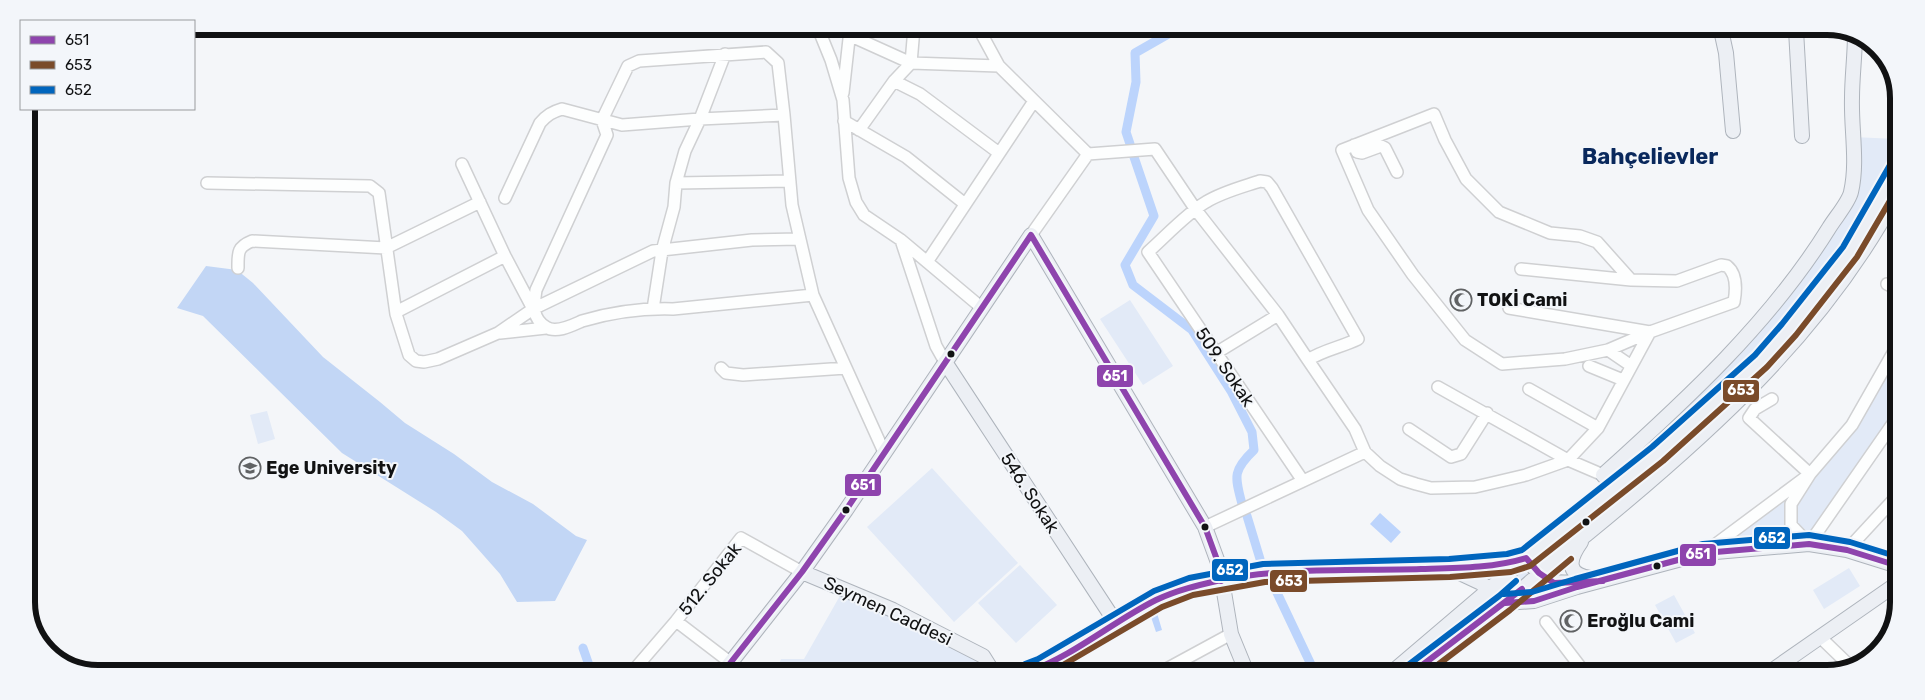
<svg xmlns="http://www.w3.org/2000/svg" width="1925" height="700" viewBox="0 0 1925 700" font-family="Rubik,sans-serif">
<rect width="100%" height="100%" fill="#f4f6f9"/>
<path fill="#e2eaf7" d="M1852,137L1898,139V169L1789,330L1615,488L1603,475L1773,306L1851,194Z
M1130,300L1173,366L1143,385L1100,319Z
M1897,346L1896,419L1809,544L1704,553L1823,460Z
M1732,396L1736,398L1667,460L1544,563L1538,556Z
M267,411L275,439L258,444L250,415Z
M932,468L1018,563L954,622L867,527Z
M1020,565L1057,605L1016,643L978,603Z
M1849,568L1860,586L1824,609L1813,590Z
M1520,569L1527,573V576L1505,594L1501,593L1498,589Z
M841,594L893,616L981,661L982,667L977,672H776L781,659H804Z
M1674,595L1695,633L1676,643L1655,605Z
M1486,597L1491,604L1403,673H1395Z"/>
<path fill="#c2d6f5" d="M206,266L237,270L253,283L323,357L380,402L405,423L454,454L492,482L533,504L576,536L587,540L555,601L517,602L500,574L462,531L436,512L342,453L203,316L177,308Z"/>
<path fill="#bcd4fc" d="M1380,513L1401,532L1391,543L1370,524Z
M1157,613L1162,630L1156,632L1150,614Z"/>
<g fill="none" stroke-linecap="round" stroke-linejoin="round">
<path stroke="#bcd4fc" stroke-width="9" d="M1130,144L1126,132L1136,82L1135,53L1177,29
M1134,157L1154,216L1125,265L1133,285L1192,330L1231,391L1252,432L1254,450C1232,471 1235,477 1242,504
M1247,516L1260,559
M1270,578L1315,673
M583,648L591,671"/>
<g stroke="#cfd0d2" stroke-width="14">
<path id="minor" d="M818,28L831,60L843,100L849,178L856,202L864,215L901,240L982,308
M976,28L980,31L999,66L1088,154L1155,149L1196,210L1278,315L1308,360
M849,35L911,63L999,66
M894,81L920,94L999,153
M843,93L850,30
M844,121L906,157L965,204
M859,130L894,81L911,63L914,28
M1354,145L1357,152L1362,153L1381,146L1385,148L1397,172
M462,164L505,256L533,309
M207,183L370,186L379,193L396,314L409,355L416,361L424,362L438,359L498,333L533,309L653,251L752,240L799,239
M676,183L790,181
M505,198L540,123C547,115 552,112 562,109L622,125L700,119L784,115
M1031,235L1088,154
M901,240L936,346L945,362
M927,262L1034,101
M238,268C238,253 237,247 252,241L386,248L480,202
M1521,269L1631,280L1677,281L1721,265L1727,266C1737,274 1736,291 1734,302L1650,332L1608,350L1565,359L1502,364L1465,340L1413,275L1368,210L1342,150L1434,114L1445,140L1466,179L1499,212L1550,233L1580,236L1597,242L1631,280
M1887,284L1897,289
M813,295L673,309C641,308 613,312 582,321C573,325 556,334 546,327C531,318 534,304 536,290L607,135L602,120L628,66L639,61L766,52L778,63L784,115L792,205L813,295L884,452
M1509,308L1650,332
M653,309L662,251L674,207L676,183L685,151L700,119L725,54
M396,312L505,256
M500,333L546,328
M1608,350L1630,365
M1216,353L1278,315
M1589,366L1623,380
M721,368L726,373L743,375L846,368
M1438,387L1568,460L1603,475
M1529,389L1598,428
M1772,399L1755,409L1749,418L1810,474L1791,504V525L1809,544L1896,419
M1409,429L1451,457L1461,454L1487,413
M1303,481L1148,252C1165,237 1187,213 1206,202C1222,192 1242,187 1260,181L1267,182L1272,188L1358,339C1342,347 1323,350 1308,360L1355,429L1365,452L1380,466L1400,479L1416,484L1431,488L1475,487L1526,475L1568,460L1598,428L1650,332
M1205,527L1365,452
M1847,550L1896,497
M1704,553L1810,474L1852,425L1897,346
M676,621L731,663
M1546,622L1585,673
M1820,637L1850,666
M633,671L676,621L741,538L802,572
M1161,672L1231,634"/>
</g>
<g stroke="#aeb4bc" stroke-width="16">
<path id="major" d="M1721,30L1726,53L1733,131
M1796,30L1802,136
M945,362L1116,623
M1615,488L1603,475C1686,400 1770,323 1829,228C1835,218 1849,202 1851,192C1858,162 1851,129 1852,98C1852,77 1855,55 1855,34
M1581,542C1569,559 1565,574 1590,578
M1526,558C1546,582 1545,584 1577,582
M1451,569L1481,583L1505,603
M802,572L893,610L983,656L993,672
M1505,603L1534,601L1577,587L1704,553L1809,544L1847,550L1895,565
M724,671L802,572L846,510L1031,235L1205,527L1220,568L1231,634L1247,673
M1028,672L1042,667L1116,623L1158,599L1191,587L1264,573L1449,568L1509,563L1523,558
M1391,673L1526,558L1658,454L1761,361L1789,330L1850,252L1898,169
M1412,673C1443,650 1476,627 1506,603C1533,580 1559,556 1587,534C1707,436 1825,331 1898,192
M1767,674L1895,585"/>
</g>
<use href="#minor" stroke="#fdfefe" stroke-width="11"/>
<use href="#major" stroke="#eceff4" stroke-width="14"/>
<g stroke="#f3f6fa" stroke-width="10">
<path id="bus-1" d="M1505,603L1534,601L1577,587L1704,553L1809,544L1847,550L1895,565
M724,671L802,572L846,510L1031,235L1205,527L1220,568L1221,581
M1028,672C1075,655 1112,622 1156,600C1177,590 1199,585 1221,580C1287,567 1355,571 1421,569C1456,568 1493,568 1526,558L1539,573L1554,583L1603,581
M1412,673L1522,589"/>
</g>
<g stroke="#f3f6fa" stroke-width="10">
<path id="bus-2" d="M1051,672L1162,607L1193,595L1265,582L1450,577L1511,572L1530,566L1663,461L1767,367L1796,335L1857,257L1898,187
M1427,673L1510,610L1571,559"/>
</g>
<g stroke="#f3f6fa" stroke-width="10">
<path id="bus-3" d="M1504,594L1532,592L1575,579L1703,544L1809,535L1850,542L1895,556
M1025,664L1038,659L1154,591L1189,578L1263,564L1449,559L1507,554L1522,550L1652,447L1755,355L1782,324L1843,247L1890,165
M1407,666L1499,596L1516,581"/>
</g>
<use href="#bus-1" stroke="#8e44ad" stroke-width="6"/>
<use href="#bus-2" stroke="#7a4b2a" stroke-width="6"/>
<use href="#bus-3" stroke="#0065bd" stroke-width="6"/>
</g>
<defs>
<g id="mosque-ring" transform="scale(1.125)"><circle r="9.5" fill="#f3f6fa" stroke="#606264" stroke-width="1.5"/><path d="M3.5-4.9A6 6 0 1 0 3.5 4.9A5 5 0 1 1 3.5-4.9Z" fill="#606264"/></g>
<g id="university-ring" transform="scale(1.125)"><circle r="9.5" fill="#f3f6fa" stroke="#606264" stroke-width="1.5"/><path d="M0-5L7-2L0 1L-7-2ZM-4 1L0 2.5L4 1V4Q0 6-4 4Z" fill="#606264"/></g>
</defs>
<g fill-rule="evenodd">
<use href="#mosque-ring" x="1461" y="300"/>
<use href="#university-ring" x="250" y="468"/>
<use href="#mosque-ring" x="1571" y="621"/>
</g>
<g fill="#111213" stroke="#f3f6fa" stroke-width="2">
<circle cx="951" cy="354" r="4.5"/>
<circle cx="846" cy="510" r="4.5"/>
<circle cx="1586" cy="522" r="4.5"/>
<circle cx="1205" cy="527" r="4.5"/>
<circle cx="1657" cy="566" r="4.5"/>
</g>
<g text-anchor="middle" stroke-width="4" stroke-linejoin="round" paint-order="stroke">
<g font-size="18" font-weight="bold" fill="#111213" stroke="#f3f6fa" text-anchor="start">
<text x="1477" y="306">TOKİ Cami</text>
<text x="266" y="474">Ege University</text>
<text x="1587" y="627">Eroğlu Cami</text>
</g>
<g font-size="18" fill="#111213" stroke="#f3f6fa">
<text transform="translate(1225 367) rotate(56)" y="6">509. Sokak</text>
<text transform="translate(1030 493) rotate(57)" y="6">546. Sokak</text>
<text transform="translate(710 579) rotate(-51)" y="6">512. Sokak</text>
<text transform="translate(888 611) rotate(25)" y="6">Seymen Caddesi</text>
</g>
<g font-size="22" font-weight="bold" fill="#09285c" stroke="#f3f6fa">
<text x="1650" y="164">Bahçelievler</text>
</g>
</g>
<path d="M0 0H1925V700H0ZM98 35H1827A63 63 0 0 1 1890 98V602A63 63 0 0 1 1827 665H98A63 63 0 0 1 35 602V98A63 63 0 0 1 98 35Z" fill="#f3f6fa" fill-rule="evenodd"/>
<path fill="none" stroke="#111213" stroke-width="6" d="M98 35H1827A63 63 0 0 1 1890 98V602A63 63 0 0 1 1827 665H98A63 63 0 0 1 35 602V98A63 63 0 0 1 98 35Z"/>
<g stroke="#f3f6fa" stroke-width="2">
<rect x="1096" y="364" width="38" height="24" rx="5" fill="#8e44ad"/>
<rect x="1722" y="379" width="38" height="24" rx="5" fill="#7a4b2a"/>
<rect x="844" y="473" width="38" height="24" rx="5" fill="#8e44ad"/>
<rect x="1753" y="526" width="38" height="24" rx="5" fill="#0065bd"/>
<rect x="1679" y="543" width="38" height="24" rx="5" fill="#8e44ad"/>
<rect x="1211" y="558" width="38" height="24" rx="5" fill="#0065bd"/>
<rect x="1269" y="569" width="39" height="24" rx="5" fill="#7a4b2a"/>
</g>
<g font-size="14" text-anchor="middle" font-weight="bold" fill="#fff">
<text x="1115" y="381">651</text>
<text x="1741" y="395">653</text>
<text x="863" y="490">651</text>
<text x="1772" y="543">652</text>
<text x="1698" y="559">651</text>
<text x="1230" y="575">652</text>
<text x="1289" y="586">653</text>
</g>
<rect x="20" y="20" width="175" height="90" fill="#f3f6fa" stroke="#999b9e"/>
<rect x="30" y="36" width="25" height="8" fill="#8e44ad" stroke="#999b9e"/>
<text x="65" y="45" font-size="15" fill="#111213">651</text>
<rect x="30" y="61" width="25" height="8" fill="#7a4b2a" stroke="#999b9e"/>
<text x="65" y="70" font-size="15" fill="#111213">653</text>
<rect x="30" y="86" width="25" height="8" fill="#0065bd" stroke="#999b9e"/>
<text x="65" y="95" font-size="15" fill="#111213">652</text>
</svg>
